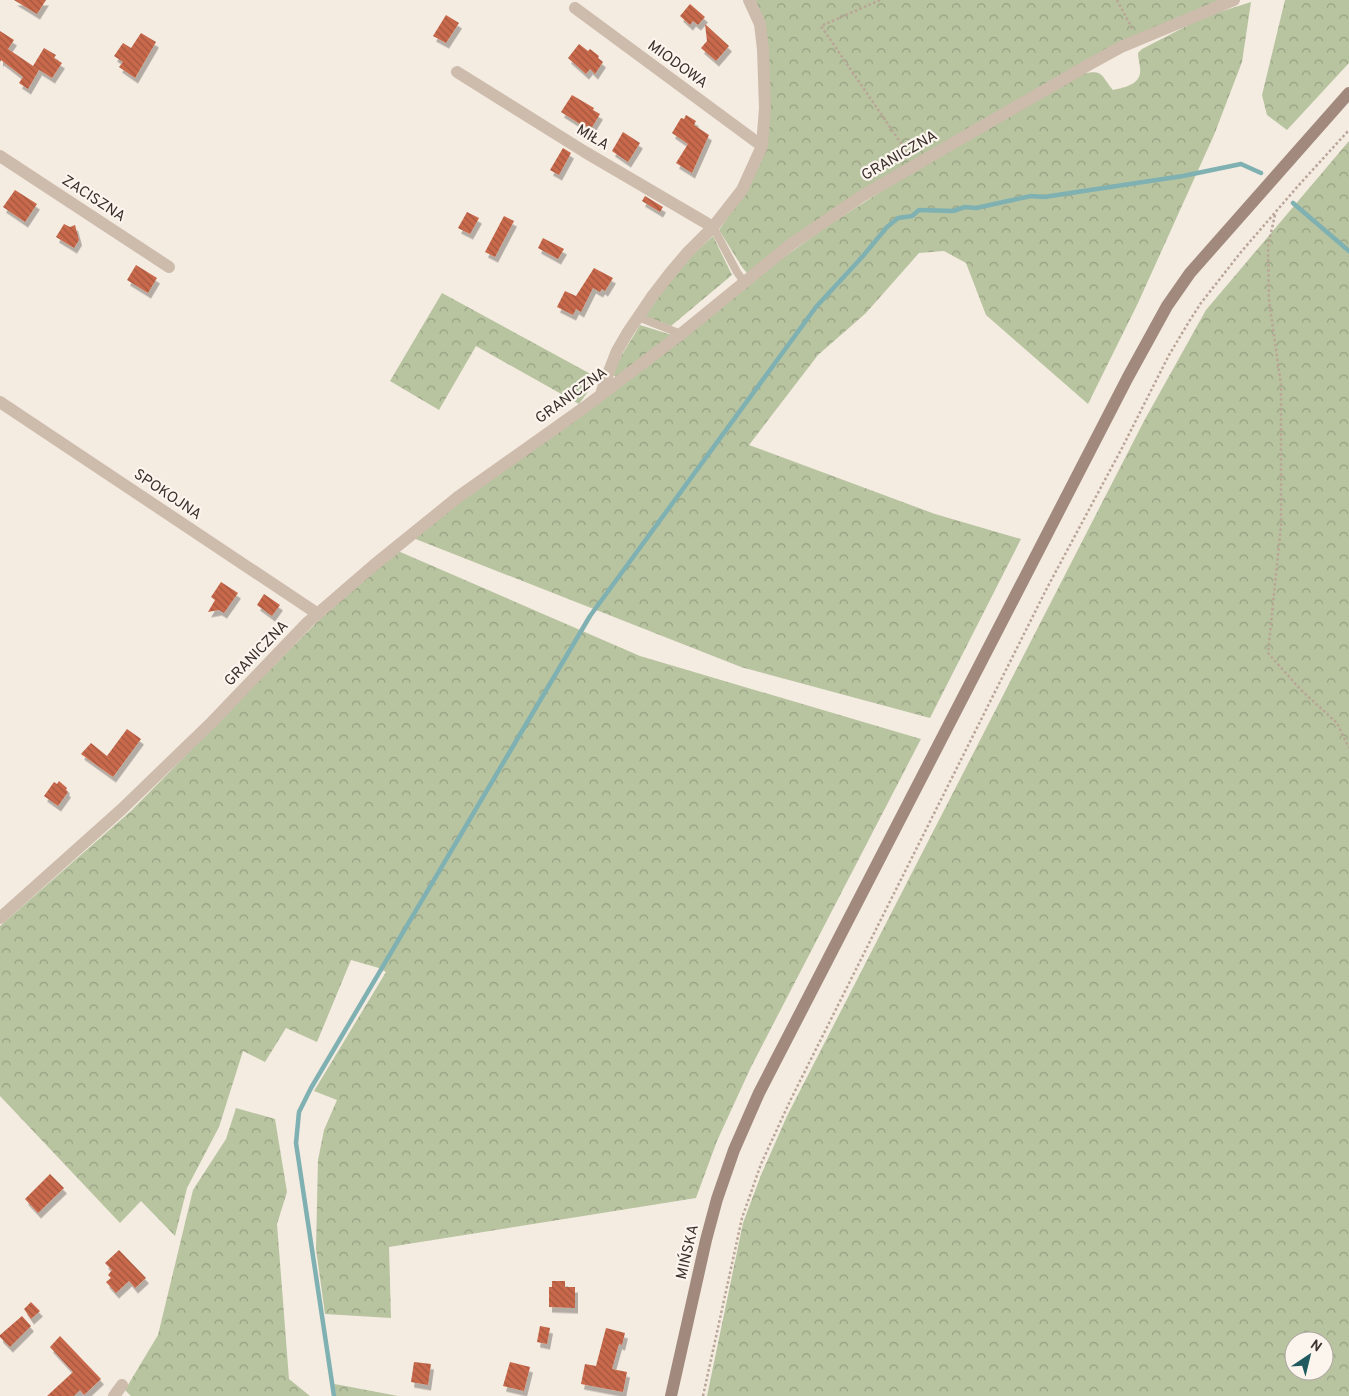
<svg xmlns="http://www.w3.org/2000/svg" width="1349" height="1396" viewBox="0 0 1349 1396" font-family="Overpass,sans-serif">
<defs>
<pattern id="forest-crowns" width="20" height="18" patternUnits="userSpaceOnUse" patternTransform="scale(1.25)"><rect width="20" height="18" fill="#b8c4a0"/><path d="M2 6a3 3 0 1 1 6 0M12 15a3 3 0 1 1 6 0" fill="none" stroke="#97a083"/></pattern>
<pattern id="building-back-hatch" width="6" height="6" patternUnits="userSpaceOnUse" patternTransform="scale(1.25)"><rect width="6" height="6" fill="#c8694b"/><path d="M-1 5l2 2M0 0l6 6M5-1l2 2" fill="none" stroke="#a4573f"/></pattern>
<filter id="shadow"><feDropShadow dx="3" dy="5.5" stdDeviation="0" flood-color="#0004"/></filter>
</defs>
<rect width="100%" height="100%" fill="#f4ebe1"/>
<path fill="url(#forest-crowns)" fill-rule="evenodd" d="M752,0H1224L1075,68L747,273L742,267L719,230L744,194L768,138Z
M1285,0H1349V63L1287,130L1267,115L1262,95Z
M1251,2L1242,62L1214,135L1138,303L1088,404L986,315L966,263L944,251L919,253L866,313L818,355L749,445L935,514L1021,539L930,718L741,667L413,538L745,285L826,227L905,176L1082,74C1104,69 1100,75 1113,90C1122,88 1139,85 1140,73C1141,68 1138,59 1138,53L1142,49L1204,17Z
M1349,141V1396H707L743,1223L761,1175L787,1116L1144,421L1206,310ZM1294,1341H1324V1371H1294Z
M713,236L732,275L671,326L644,316L679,268Z
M442,293L598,378L579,404L476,346L439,410L390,381Z
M640,325L675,336L616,377L611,373Z
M398,551L640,656L921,739L751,1067L717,1141L696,1198L389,1247L391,1318L325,1314L316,1249L318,1160L324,1130L337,1100L314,1091L386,972L379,968L351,960L317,1042L286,1028L265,1062L243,1051L219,1127L187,1188L175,1236L141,1201L120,1223L0,1096V926L132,810L319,620Z
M236,1108L275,1119L287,1192L277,1224L289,1379L310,1396H131L125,1390L158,1335L193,1190L226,1139Z
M334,1384L340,1385L398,1396H336Z"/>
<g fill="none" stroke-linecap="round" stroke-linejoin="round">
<path stroke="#7fb0b2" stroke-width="4.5" d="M1293,203L1349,251
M334,1396L296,1143L299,1112L311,1088L590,616L816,307L863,256L887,227L898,218L912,216L919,210L953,211L965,207L976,208L1031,196L1044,197L1183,176L1241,164L1261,173"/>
</g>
<path fill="url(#building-back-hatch)" filter="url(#shadow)" d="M14,0H46L37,14Z
M690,4L705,17L698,25L693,21L690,25L680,16Z
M446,15L459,23L446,43L433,36Z
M705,24L729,46L716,61L701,48L707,41Z
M0,31L14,40L8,49L39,70L28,89L19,83L23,77L1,60L0,62Z
M141,33L156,42L135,78L119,67L123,62L114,56L123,43L131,48Z
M579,44L588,51L590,49L599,56L598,58L603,62L595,74L590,69L586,74L568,58Z
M44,48L56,55L54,58L62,63L52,78L33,66Z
M572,95L594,108L593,110L600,114L591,129L584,125L583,126L561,112Z
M686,115L696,121L694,125L709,135L692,173L676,163L688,144L672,133L681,118L684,119Z
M623,132L640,143L628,162L612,151Z
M563,148L571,153L559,175L550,170Z
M15,190L37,204L25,222L3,207Z
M645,196L663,207L660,212L642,201Z
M467,212L479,218L470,234L458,228Z
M504,216L514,221L495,257L485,252Z
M64,224L70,227L75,225L79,240L74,248L56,237Z
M543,238L564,249L558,259L538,248Z
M136,265L157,278L148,293L127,280Z
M594,268L613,278L605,291L602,289L600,292L593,288L581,312L576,309L573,315L557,307L565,291L576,296Z
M221,582L238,593L224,613L219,610L208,612L215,600L211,597Z
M264,594L280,605L272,616L257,605Z
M127,729L141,739L113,777L81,754L91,743L107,756Z
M59,781L67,788L66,790L68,792L58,806L44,796L54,782L57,784Z
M50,1174L64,1188L38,1213L25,1199Z
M119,1250L146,1278L135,1288L129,1281L116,1293L106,1282L111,1278L108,1275L112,1270L105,1263Z
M552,1281H565V1287H575V1308L549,1307V1287H552Z
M31,1302L40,1311L31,1319L24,1309Z
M22,1316L31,1326L10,1347L0,1337V1335Z
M540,1326L550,1328L547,1344L537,1342Z
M606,1328L625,1333L622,1345L619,1344L612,1369L627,1372L623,1392L581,1384L585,1364L596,1366Z
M60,1336L101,1379L84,1395L80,1390L74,1396H47L73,1372L50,1347Z
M414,1362L431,1364L428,1385L411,1382Z
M510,1362L530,1367L524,1391L503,1386Z"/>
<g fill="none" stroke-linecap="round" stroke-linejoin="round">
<path stroke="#b9a596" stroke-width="2.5" stroke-dasharray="2.5 2.5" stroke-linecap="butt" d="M880,0L821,26L909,155
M1117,0L1133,30
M1275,215L1268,246L1269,300L1281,385V525L1268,653L1300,689L1337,723L1349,748
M703,1396L742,1218L761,1164L790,1101L1047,588L1122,448L1169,355L1190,320L1201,303L1241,252L1298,186L1349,130"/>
<path stroke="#cdbbac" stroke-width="8" d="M713,227L737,272L744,282
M638,317L681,334"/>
<path stroke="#cdbbac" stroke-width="12" d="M575,8L762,146
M457,72L585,152L713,227
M0,156L169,267
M601,394L608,374L617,351L628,332L651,298L671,272L688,252L713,227L742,190L762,146L765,108L763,49L760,24L749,0
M0,402L318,614
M0,918L122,809L212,722L308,622L374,565L458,497L585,407L681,334L790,245L862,196L1090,64L1121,47L1234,0
M114,1396L122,1385"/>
<path stroke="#a18a7d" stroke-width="12" d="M671,1396L706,1240L717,1199L734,1150L759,1093L1128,377L1167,306L1190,273L1349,93"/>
</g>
<g text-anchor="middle" stroke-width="4.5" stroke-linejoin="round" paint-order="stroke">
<g font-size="15" fill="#3b302b" stroke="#fbf5ee">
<text transform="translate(678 64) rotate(36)" y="5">MIODOWA</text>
<text transform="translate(593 137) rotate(31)" y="5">MIŁA</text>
<text transform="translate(899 155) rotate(-30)" y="5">GRANICZNA</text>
<text transform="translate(94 198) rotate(33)" y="5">ZACISZNA</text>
<text transform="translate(571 395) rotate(-36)" y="5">GRANICZNA</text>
<text transform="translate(168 494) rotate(34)" y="5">SPOKOJNA</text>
<text transform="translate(256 653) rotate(-46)" y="5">GRANICZNA</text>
<text transform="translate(687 1252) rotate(-77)" y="5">MIŃSKA</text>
</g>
</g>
<g transform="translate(1309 1356) rotate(35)"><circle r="24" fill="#fbf5ee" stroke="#aea6a0"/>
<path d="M0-4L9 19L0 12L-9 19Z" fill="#1f5a5e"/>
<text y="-8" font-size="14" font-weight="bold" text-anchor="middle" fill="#3b302b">N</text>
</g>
</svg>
